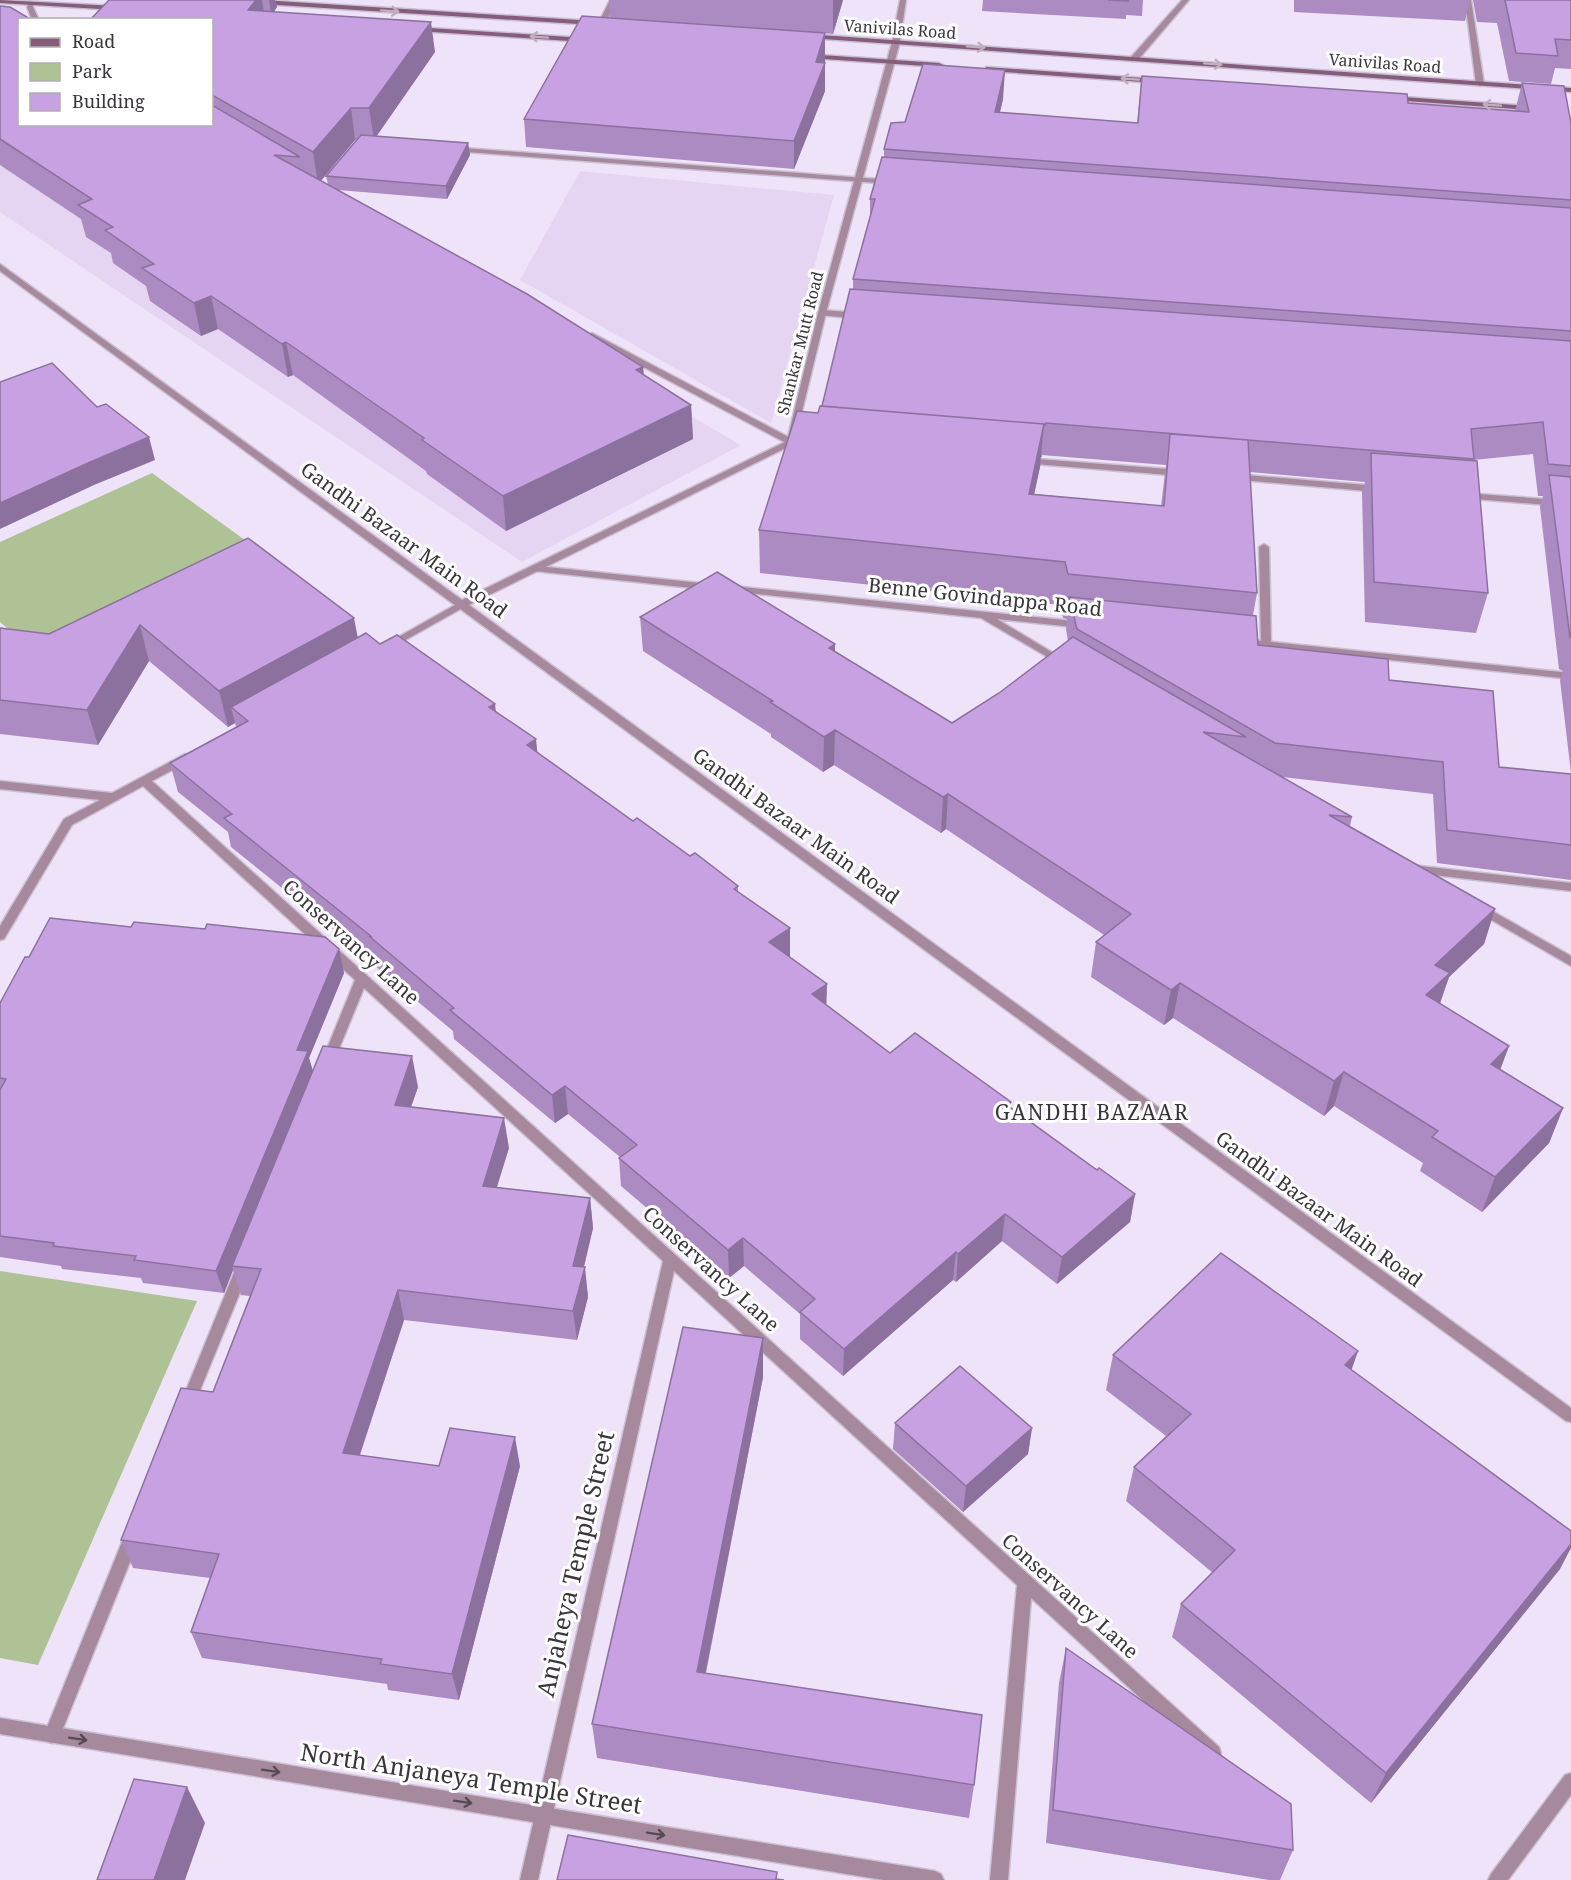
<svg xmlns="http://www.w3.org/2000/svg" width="1571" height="1880" viewBox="0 0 1571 1880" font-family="'Noto Serif',serif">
<rect width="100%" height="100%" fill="#efe3f9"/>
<path fill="#e6d5f2" d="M0,39L20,124L189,125L741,445L522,562L0,212Z
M580,171L834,195L771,423L520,280Z"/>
<path fill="#afc295" d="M152,473L263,553L46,661L0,622V542Z
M0,1271L197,1301L38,1665L0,1658Z"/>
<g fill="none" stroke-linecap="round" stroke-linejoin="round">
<g stroke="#cbc0d3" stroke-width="3">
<path id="service" d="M1025,458L1181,470L1186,473L1181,476L1022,463V459Z
M1234,474L1378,486L1383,489L1378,492L1231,479V475Z
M1465,493L1571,501V507L1462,498V494Z
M1264,544L1269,547L1271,645L1266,648L1261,645L1259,547Z"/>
</g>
<g stroke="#cbc0d3" stroke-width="3">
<path id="minor" d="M610,0H616L606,24L600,25L598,24Z
M1182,0H1189L1137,61H1131V57Z
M1465,0H1471L1484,84L1480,86L1476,84Z
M29,2L34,3L33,7L39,20H32L27,7Z
M450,147L891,180L895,182L891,184L453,151H450Z
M822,310L861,313L865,316L861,319L819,315L818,313Z
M592,333L794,440L796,442L791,445L788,444L589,338L588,336Z
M538,566L710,584L715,587L710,590L534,571L533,569Z
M733,586L1083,622L1088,625L1083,628L997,619L1065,660L1066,662L1061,665L981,618L729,591V587Z
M462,601L466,602V606L393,647H385L384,645Z
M1243,639L1571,673V679L1239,644L1238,642L1239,640Z
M185,754L189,755L191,758L189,761L152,781L1219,1747L1221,1753L1219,1759L1213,1761L1207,1759L1031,1598L1008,1880H990L1017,1585L674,1271L538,1880H520L663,1261L364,988L334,1061L332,1064H324L322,1061L355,980L143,786L72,825L4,939L0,940V926L64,819L100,800L0,789V781L112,793Z
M1412,865L1571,883V891L1408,872L1406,869L1408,866Z
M1480,904L1571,956V966L1476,911L1474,908L1476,905Z
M243,1262L248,1264L250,1268L194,1405L192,1409L187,1411L182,1409L180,1405L236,1268L238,1264Z
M132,1530L137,1532L140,1537L58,1741L52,1743L46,1741L44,1735L124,1537L127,1532Z"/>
</g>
<g stroke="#cbc0d3" stroke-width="3">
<path id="tertiary" d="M900,0H906L900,42L826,313L794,444L469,605L1571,1408V1422L1566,1421L0,271V264L462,600L787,441L818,313L892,42Z
M0,1718L935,1871L941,1874L944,1880H883L0,1734Z
M1571,1773V1795L1508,1880H1488L1491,1874L1565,1775Z"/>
</g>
<g stroke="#cbc0d3" stroke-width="3">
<path id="secondary" d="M0,0L116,6L119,8L116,10L0,3Z
M262,0L594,21L598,23L594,25L261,4L258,2Z
M414,27L585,38L589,40L585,42L417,31L413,29Z
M806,34L1571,88V92L809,38L805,36Z
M806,54L939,63L943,65L939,67L809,58L805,56Z
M986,67L1157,79L1161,81L1157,83L989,71H986Z
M1390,96L1531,106L1535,108L1531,110L1393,100L1389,98Z"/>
</g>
<use href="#service" fill="#a7899d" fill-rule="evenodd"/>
<use href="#minor" fill="#a7899d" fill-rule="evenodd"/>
<use href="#tertiary" fill="#a7899d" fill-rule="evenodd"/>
<use href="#secondary" fill="#855c79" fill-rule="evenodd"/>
</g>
<path fill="#ac8ac2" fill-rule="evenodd" d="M109,0H275L277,7L274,12L435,52L376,136L468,143L470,155L447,199L338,190L643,367L644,375L691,405L693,439L506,531L427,474L426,471L293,375L288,377L218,329L201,336L150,301L146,286L113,263L111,253L86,237L81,219L0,165V6L212,124V20ZM355,140H357L326,176L328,184L321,181Z
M609,0H843L833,34L808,32L825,61V91L794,169L526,147L524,119L610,18Z
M983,0H1143L1142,16L1126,15V19L982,11Z
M1294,0H1470L1465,21L1294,12Z
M1473,0H1571V69L1555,68L1551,84L1509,81L1497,23L1477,22Z
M1142,76L1408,103L1515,111L1522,83L1571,123V773L1560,680L1563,671L1559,669L1540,507L1543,496H1538L1533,454L1473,460L1488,593L1476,633L1365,622L1362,492L1365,482L1250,472L1257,593L1253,615L1258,645L1389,680L1499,767L1571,774V880L1437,863L1433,794L1282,777L1352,817L1350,826L1495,909L1484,944L1449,977L1440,1004L1509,1046L1500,1069L1563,1108L1549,1143L1482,1212L1420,1171L1423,1163L1334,1106L1324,1116L1173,1018L1164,1025L1091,977L1096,942L1104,935L946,829L941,833L834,765L823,772L771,737V734L643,651L640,617L835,644V652L952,723L999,693L1068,641L1066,629L1067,619L1063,618L1060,605L760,573L759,530L822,406L853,289V279L870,216V199L884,157V149L905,122L1003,99L1000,112L1137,123ZM1042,455L1166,465L1161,506L1034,494L1040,467L1041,457H1042Z
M248,538L358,638L380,644L496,711L537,752L633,821L738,886V892L790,928L789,957L827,984L826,1005L890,1053L1011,1102L1010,1107L1097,1170L1135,1194L1130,1222L1057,1284L1002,1241L956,1282L953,1280L843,1376L800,1339V1314L744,1266L729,1278L621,1186L619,1158L620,1157L568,1114L555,1123L454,1039L453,1031L374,965V962L231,847L228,832L178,792L170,763L236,727L235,723L228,727L149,661L98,745L0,734V628L49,634Z
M339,949L344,973L309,1058L313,1071L418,1087L411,1107L509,1148L496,1187L590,1198L593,1228L584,1267L588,1297L577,1340L404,1320L360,1455L439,1466H520L459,1700L388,1690L387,1684L202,1658L191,1632L210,1578L133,1568L121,1540L213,1392L250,1296L241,1295L233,1270L224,1293L143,1283L141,1278L62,1269L61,1266L0,1257V1003L29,957Z
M763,1338V1377L706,1673L974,1785L969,1818L597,1758L592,1724Z
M1113,1355L1352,1370L1560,1569L1371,1803L1172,1637L1181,1604L1213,1573L1126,1501L1134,1467L1166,1436L1106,1390Z
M895,1423L1032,1428L1028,1454L963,1512L893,1449Z
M1066,1648L1293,1850L1280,1880H1269L1046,1843L1059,1683Z"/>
<path fill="#8c719e" d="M256,0H262L266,23L248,10Z
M269,0H275L277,7L271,15Z
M833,0H843L833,34Z
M431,22L435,52L374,140L369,108Z
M825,33V61L822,70L825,63V91L794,169V141Z
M1005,70L1003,99L993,141L995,112Z
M351,108L355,140L318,184L313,152Z
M468,143L470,155L447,199L446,186Z
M211,296L218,329L201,336L194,303Z
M286,342L293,375L288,377L282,344Z
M643,367L645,401L636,370Z
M691,405L693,439L506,531L503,496Z
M1044,424L1040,467L1025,537L1029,494Z
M149,437L155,460L94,485L0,529V503L88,463Z
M354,618L361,654L231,707L235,723L228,727L219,691Z
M140,625L149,661L98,745L87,710Z
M835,644L834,679L829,648Z
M495,704L498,732L489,707Z
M835,730L834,765L823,772L824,737Z
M536,739L539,768L527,745Z
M948,794L946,829L941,833L943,797Z
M1495,909L1484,944L1449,977L1438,1008L1415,1030L1435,965Z
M790,928V956L769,971V942Z
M339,949L344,973L309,1058L314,1075L232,1266L233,1270L224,1293L216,1271L297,1050Z
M1180,983L1173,1018L1164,1025L1171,990Z
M827,984L826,1012L812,994Z
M1509,1046L1496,1081L1491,1064Z
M412,1056L418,1087L401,1135L395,1105Z
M1344,1072L1334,1106L1324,1116L1334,1081Z
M565,1086L568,1114L555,1123L552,1095Z
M1563,1108L1549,1143L1482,1212L1495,1177Z
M504,1118L509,1148L488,1216L483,1186Z
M1135,1194L1130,1222L1057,1284L1062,1257Z
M590,1198L593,1228L577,1295L573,1266Z
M1005,1214L1002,1241L956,1282L958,1254Z
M743,1238L744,1266L729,1278L728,1250Z
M956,1252L953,1280L843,1376L844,1349Z
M585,1267L588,1297L577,1340L573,1311Z
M398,1290L404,1320L351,1481L343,1453Z
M763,1338V1377L699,1706L697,1672Z
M1358,1351L1346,1386L1345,1365Z
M1032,1428L1028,1454L963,1512L966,1486Z
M515,1437L520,1466L459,1700L452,1674Z
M1571,1544V1548L1560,1569L1371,1803L1386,1773Z
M187,1787L205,1823L185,1880H154Z"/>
<path fill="#c8a1e2" stroke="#8c719e" stroke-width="1.5" d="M109,0H256L248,10L431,22L369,108H351L313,152L212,95V20H90Z
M1108,0H1128V1Z
M1505,0H1571V40L1555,39L1558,56L1516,53Z
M0,6L10,7L32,20H20V124H212V105L300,157L274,155L527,294L643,367L636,370L691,405L503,496L422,440L424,438L286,342L282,344L211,296L194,303L142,268L154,264L105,230L113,227L78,205L92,199L0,139Z
M582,16L825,33L816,62L825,63L794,141L524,119Z
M923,64L1005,70L995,112L1138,123L1142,76L1407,94L1408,103L1529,112L1522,83L1564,86L1571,123V200L884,149L891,123L905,122Z
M361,135L468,143L446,186L326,176Z
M882,157L1571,208V331L853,279L875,199H870Z
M850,289L1571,341V466L1548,464L1543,422L1471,429L1474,459L1046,423L1045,425H1044V424L822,406Z
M52,363L97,407L106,404L149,437L88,463L0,503V382Z
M820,406L1044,424L1029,494L1164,506L1170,434L1248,440L1257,593L1068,574L1065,562L759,530L797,411L818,413Z
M1371,453L1477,461L1488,593L1374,582Z
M1549,475L1571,477V637H1570Z
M248,538L354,618L219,691L140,625L87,710L0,700V628L49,634Z
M717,572L835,644L829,648L952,723L999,693L1073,637L1246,737L1203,732L1352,817L1329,815L1495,909L1435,965L1450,973L1426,995L1509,1046L1491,1064L1563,1108L1495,1177L1432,1137L1438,1131L1344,1072L1334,1081L1180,983L1171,990L1096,942L1131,914L948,794L943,797L835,730L824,737L770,702L773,701L640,617Z
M1069,597L1256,616L1258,645L1388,659L1389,680L1493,691L1499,767L1571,774V845L1447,830L1443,762L1275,743L1077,629Z
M366,633L380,644L397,635L495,704L489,707L536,739L527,745L633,821L637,818L690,856L695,853L738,886L734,889L790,928L769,942L827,984L812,994L890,1053L915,1033L1011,1102L1007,1105L1097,1170L1099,1168L1135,1194L1062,1257L1005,1214L958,1254L956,1252L844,1349L800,1312L815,1299L743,1238L728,1250L619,1158L637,1145L565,1086L552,1095L450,1010L454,1008L369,936L372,937L224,818L232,814L170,763L248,721L231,707Z
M50,918L131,927L134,922L205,929L207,924L325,937L339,949L297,1050L308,1051L216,1271L134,1260L136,1256L53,1246L54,1243L0,1236V1090L6,1079L0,1078V1003L25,957H29Z
M323,1046L412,1056L395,1105L504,1118L483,1186L590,1198L573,1266L585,1267L573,1311L398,1290L343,1453L439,1466L450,1428L515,1437L452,1674L380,1664L382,1659L191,1632L219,1554L121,1540L181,1388L213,1392L261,1269L232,1266Z
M1221,1253L1358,1351L1345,1365L1571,1531V1544L1386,1773L1181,1604L1235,1550L1134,1467L1191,1414L1113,1355Z
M683,1327L763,1338L697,1672L982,1715L974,1785L592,1724Z
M960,1366L1032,1428L966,1486L895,1423Z
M1066,1648L1291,1804L1293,1850L1053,1810Z
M134,1779L187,1787L154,1880H97Z
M568,1835L777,1872L776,1879L784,1880H557Z"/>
<defs><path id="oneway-shaft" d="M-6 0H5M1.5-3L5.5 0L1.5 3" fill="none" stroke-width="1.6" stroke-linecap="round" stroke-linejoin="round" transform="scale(1.5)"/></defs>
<g stroke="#c2aebc">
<use href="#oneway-shaft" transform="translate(390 11) rotate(4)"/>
<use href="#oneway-shaft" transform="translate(539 37) rotate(-176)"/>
<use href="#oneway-shaft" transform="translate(976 47) rotate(4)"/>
<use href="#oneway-shaft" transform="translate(1213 64) rotate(4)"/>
<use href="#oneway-shaft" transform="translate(1130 79) rotate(-176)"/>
<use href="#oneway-shaft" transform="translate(1492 105) rotate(-176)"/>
</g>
<g stroke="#554a55">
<use href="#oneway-shaft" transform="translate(78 1739) rotate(9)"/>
<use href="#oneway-shaft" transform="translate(271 1771) rotate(9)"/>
<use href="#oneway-shaft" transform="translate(463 1802) rotate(9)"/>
<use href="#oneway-shaft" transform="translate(656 1834) rotate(9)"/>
</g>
<g text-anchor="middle" stroke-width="6" stroke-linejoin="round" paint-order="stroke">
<g font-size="16" fill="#3a353d" stroke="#fff">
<text transform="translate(900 29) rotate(4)" y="6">Vanivilas Road</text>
<text transform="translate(1385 63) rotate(4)" y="6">Vanivilas Road</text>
<text transform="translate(800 343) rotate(-76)" y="6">Shankar Mutt Road</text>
</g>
<g font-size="20" fill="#3a353d" stroke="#fff">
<text transform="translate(404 540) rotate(36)" y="7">Gandhi Bazaar Main Road</text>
<text transform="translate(985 597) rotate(6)" y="7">Benne Govindappa Road</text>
<text transform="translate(796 826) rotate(36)" y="7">Gandhi Bazaar Main Road</text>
<text transform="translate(351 942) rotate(42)" y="7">Conservancy Lane</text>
<text transform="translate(1319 1209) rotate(36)" y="7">Gandhi Bazaar Main Road</text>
<text transform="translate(711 1269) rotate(42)" y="7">Conservancy Lane</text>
<text transform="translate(1070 1596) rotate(42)" y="7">Conservancy Lane</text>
</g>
<g font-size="21" letter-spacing="1.5" fill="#3a353d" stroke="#fff">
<text x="1092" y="1120">GANDHI BAZAAR</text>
</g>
<g font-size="24" fill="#3a353d" stroke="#fff">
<text transform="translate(576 1564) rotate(-77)" y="8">Anjaheya Temple Street</text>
<text transform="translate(471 1779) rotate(9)" y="8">North Anjaneya Temple Street</text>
</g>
</g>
<rect x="18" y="18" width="195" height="108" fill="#ffffff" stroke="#b0aeb1" stroke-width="1.5"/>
<rect x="30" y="38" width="30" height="9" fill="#855c79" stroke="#b0aeb1" stroke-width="1.5"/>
<text x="72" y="48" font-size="18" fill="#3a353d">Road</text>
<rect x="30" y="63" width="30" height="18" fill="#afc295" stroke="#b0aeb1" stroke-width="1.5"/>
<text x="72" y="78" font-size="18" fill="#3a353d">Park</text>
<rect x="30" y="93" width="30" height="18" fill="#c8a1e2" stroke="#b0aeb1" stroke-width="1.5"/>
<text x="72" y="108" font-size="18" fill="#3a353d">Building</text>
</svg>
